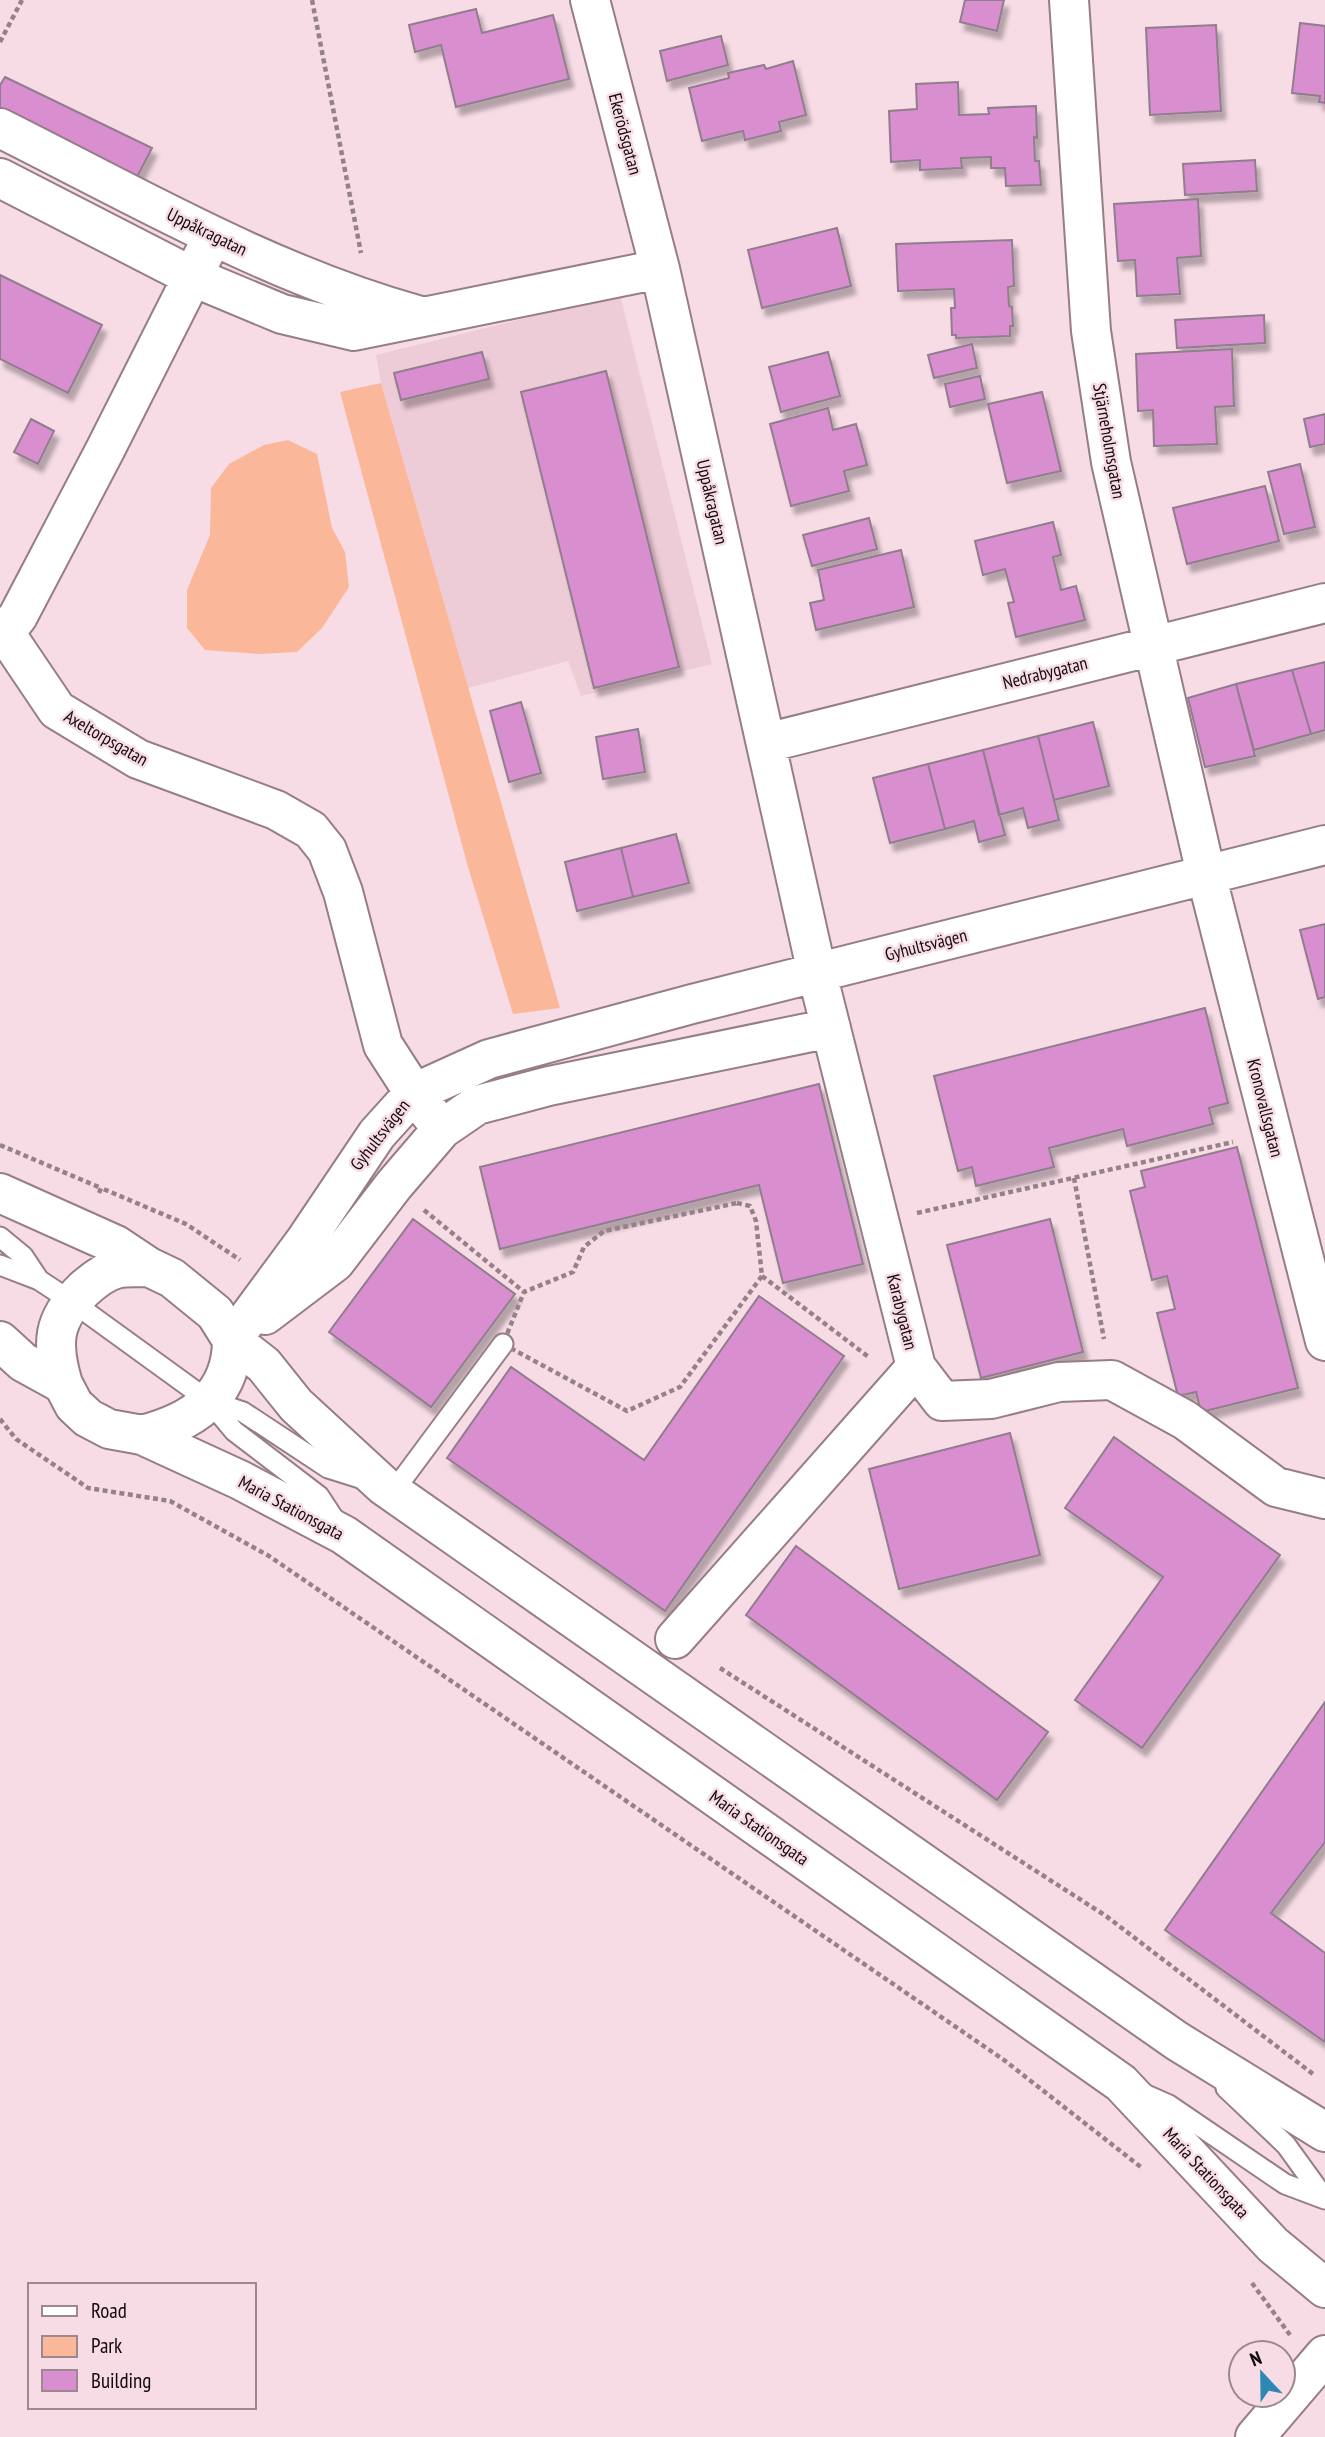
<svg xmlns="http://www.w3.org/2000/svg" width="1325" height="2437" viewBox="0 0 1325 2437" font-family="'PT Sans Narrow',sans-serif">
<defs>
<filter id="shadow"><feDropShadow dx="4.5" dy="8" stdDeviation="2" flood-color="#0004"/></filter>
</defs>
<rect width="100%" height="100%" fill="#f7dce5"/>
<path fill="#edcbd7" d="M620,295L712,664L581,696L568,661L468,688L381,383L376,355Z"/>
<path fill="#fbb79a" d="M381,383L560,1008L513,1014L468,867L340,392Z
M288,440L317,454L332,528L345,552L349,587L322,628L297,652L258,654L205,650L187,628V590L210,535L211,488L229,464L264,445Z"/>
<path fill="#d98ecf" stroke="#907d8d" stroke-width="2" filter="url(#shadow)" d="M965,0H1004L997,31L960,22Z
M476,9L482,33L553,15L569,79L456,107L441,45L415,52L409,25Z
M1300,23L1325,26V103L1319,102L1320,96L1292,93Z
M1216,25L1221,111L1150,115L1146,28Z
M721,36L728,65L667,81L660,51Z
M793,61L806,115L779,122L781,131L745,140L743,131L702,141L689,88L729,78L728,73L764,65L766,69Z
M5,77L152,148L135,181L0,114V85Z
M958,82L959,115L989,114L988,108L1036,106L1037,138L1034,137L1035,161H1039L1041,185L1006,186L1005,168H991V157L961,158L962,168L920,170V160L891,162L889,111L917,109L916,84Z
M1255,160L1257,191L1185,195L1183,164Z
M1198,199L1201,256L1177,258L1180,294L1137,296L1135,260L1118,261L1114,204Z
M837,228L851,286L762,308L748,250Z
M1012,240L1014,286L1008,287L1009,306L1012,307L1013,326H1010V336L956,338V335H952L951,308H955L954,289L898,291L896,244Z
M0,275L102,325L68,393L0,359Z
M1264,315L1265,343L1177,348L1175,320Z
M972,344L977,368L934,378L928,355Z
M1232,349L1234,406L1215,407L1217,444L1154,446L1153,410L1138,411L1136,354Z
M482,352L489,379L401,400L394,373Z
M828,352L840,396L781,412L769,367Z
M606,371L679,667L594,688L521,392Z
M980,376L985,399L950,407L945,384Z
M1042,392L1061,471L1007,483L988,404Z
M828,408L833,430L856,424L867,465L844,471L849,491L791,506L770,424Z
M1325,414V444L1310,447L1304,419Z
M31,419L54,431L38,464L14,452Z
M1300,464L1315,527L1284,534L1268,472Z
M1265,486L1279,541L1187,564L1173,508Z
M869,518L877,549L812,566L803,535Z
M1053,522L1061,555L1053,557L1061,590L1076,586L1085,620L1016,637L1008,603L1014,602L1005,569L983,575L975,541Z
M901,550L914,607L816,630L810,603L824,600L818,570Z
M1325,662V730L1311,734L1292,670Z
M1292,670L1311,734L1254,750L1236,684Z
M1236,684L1255,756L1205,767L1188,698Z
M521,702L541,773L509,782L490,711Z
M1093,722L1109,786L1054,800L1038,736Z
M638,729L645,772L603,779L596,737Z
M1038,736L1059,820L1028,828L1023,808L999,815L983,750Z
M983,750L1005,835L979,842L974,821L945,829L928,764Z
M928,764L945,829L890,843L873,778Z
M676,834L689,883L633,897L621,848Z
M621,848L633,897L577,911L565,862Z
M1325,924V997L1318,999L1300,930Z
M1205,1008L1228,1103L1209,1108L1213,1124L1127,1146L1123,1129L1049,1148L1054,1167L976,1186L972,1167L958,1171L934,1076Z
M819,1084L863,1264L783,1283L759,1185L500,1249L480,1167Z
M1237,1147L1298,1388L1201,1412L1196,1392L1178,1396L1157,1313L1175,1309L1167,1276L1152,1280L1130,1191L1145,1187L1141,1171Z
M413,1219L515,1294L431,1407L329,1332Z
M1050,1219L1083,1352L981,1378L947,1245Z
M759,1296L844,1356L665,1611L447,1458L511,1367L644,1460Z
M1010,1433L1040,1555L899,1589L869,1469Z
M1114,1437L1280,1555L1142,1748L1075,1700L1163,1577L1065,1508Z
M796,1546L1048,1732L997,1800L746,1615Z
M1325,1702V1842L1271,1913L1325,1953V2042L1165,1930Z"/>
<g fill="none" stroke-linecap="round" stroke-linejoin="round">
<g stroke="#967d86" stroke-width="23">
<path id="service" d="M0,1237L23,1256L39,1280
M0,1265L39,1280L71,1301L209,1401L234,1431L319,1496L338,1525
M210,1401L243,1412L328,1468L363,1479
M393,1492L503,1344
M1226,2088L1286,2145L1325,2199
M1144,2094L1169,2105L1285,2184L1325,2199"/>
</g>
<g stroke="#967d86" stroke-width="42">
<path id="minor" d="M590,0L660,269L817,973L916,1367L942,1401L991,1399L1059,1382L1112,1380L1185,1420L1276,1487L1325,1499
M1069,0L1091,331L1111,462L1206,874L1325,1341
M0,128C136,196 270,274 417,315
M0,178L191,276L282,314L354,331L660,269
M213,236L105,450L18,616L5,633L57,710L138,759L276,810L311,830L327,850L343,892L383,1045L414,1093L442,1129
M766,743L1325,603
M0,1193L116,1245L149,1267L172,1278L215,1313L232,1340L264,1365L296,1405L384,1486L1177,2041L1325,2132
M265,1315L335,1262L394,1185L442,1129L477,1105L549,1086L831,1028
M232,1340L305,1241L377,1134L414,1093L489,1059L692,1004L1325,845
M0,1341L23,1362L63,1384L74,1405L88,1418L109,1429L142,1435L240,1480L344,1535L1121,2083L1273,2245L1325,2288
M63,1384C51,1344 52,1320 84,1289C93,1281 104,1272 116,1269C126,1266 139,1268 149,1267
M142,1435C193,1422 232,1396 232,1340
M675,1639L916,1367
M1255,2437L1325,2355"/>
</g>
<path stroke="#958288" stroke-width="4.5" stroke-dasharray="5 3.5" stroke-linecap="butt" d="M312,0L361,253
M0,42L22,0
M0,1145L101,1188
M1074,1178L1104,1339
M99,1193L101,1188L186,1224L240,1260
M737,1203L750,1206L756,1221L762,1276L680,1387L627,1411L503,1344L524,1292L573,1272L584,1247L604,1231Z
M424,1210L524,1292
M917,1213L1233,1142
M762,1276L870,1358
M0,1419L16,1439L88,1488L170,1501L269,1556L1004,2060L1142,2168
M720,1668L1106,1916L1313,2074
M1252,2283L1290,2335"/>
<use href="#service" stroke="#fff" stroke-width="19"/>
<use href="#minor" stroke="#fff" stroke-width="38"/>
</g>
<g text-anchor="middle" stroke-width="5" stroke-linejoin="round" paint-order="stroke">
<g font-size="18" fill="#130a0d" stroke="#f7dce5">
<text transform="translate(625 134) rotate(75)" y="6">Ekerödsgatan</text>
<text transform="translate(207 232) rotate(26)" y="6">Uppåkragatan</text>
<text transform="translate(1109 441) rotate(80)" y="6">Stjärneholmsgatan</text>
<text transform="translate(712 502) rotate(77)" y="6">Uppåkragatan</text>
<text transform="translate(1045 673) rotate(-14)" y="6">Nedrabygatan</text>
<text transform="translate(106 738) rotate(30)" y="6">Axeltorpsgatan</text>
<text transform="translate(926 945) rotate(-14)" y="6">Gyhultsvägen</text>
<text transform="translate(1265 1108) rotate(76)" y="6">Kronovallsgatan</text>
<text transform="translate(380 1135) rotate(-52)" y="6">Gyhultsvägen</text>
<text transform="translate(902 1312) rotate(76)" y="6">Karabygatan</text>
<text transform="translate(291 1508) rotate(28)" y="6">Maria Stationsgata</text>
<text transform="translate(759 1828) rotate(35)" y="6">Maria Stationsgata</text>
<text transform="translate(1206 2173) rotate(47)" y="6">Maria Stationsgata</text>
</g>
</g>
<rect x="28" y="2283" width="228" height="126" fill="#f7dce5" stroke="#9c888f" stroke-width="2"/>
<rect x="42" y="2306" width="35" height="10" fill="#ffffff" stroke="#9c888f" stroke-width="2"/>
<text x="91" y="2318" font-size="21" fill="#130a0d">Road</text>
<rect x="42" y="2336" width="35" height="21" fill="#fbb79a" stroke="#9c888f" stroke-width="2"/>
<text x="91" y="2353" font-size="21" fill="#130a0d">Park</text>
<rect x="42" y="2370" width="35" height="21" fill="#d98ecf" stroke="#9c888f" stroke-width="2"/>
<text x="91" y="2388" font-size="21" fill="#130a0d">Building</text>
<g transform="translate(1262 2374) rotate(338)"><circle r="33" fill="#f7dce5" stroke="#9c888f" stroke-width="2"/>
<path d="M0-5L12 26L0 18L-12 26Z" fill="#2e88b5"/>
<text y="-10" font-size="19" font-weight="bold" text-anchor="middle" fill="#130a0d">N</text>
</g>
</svg>
